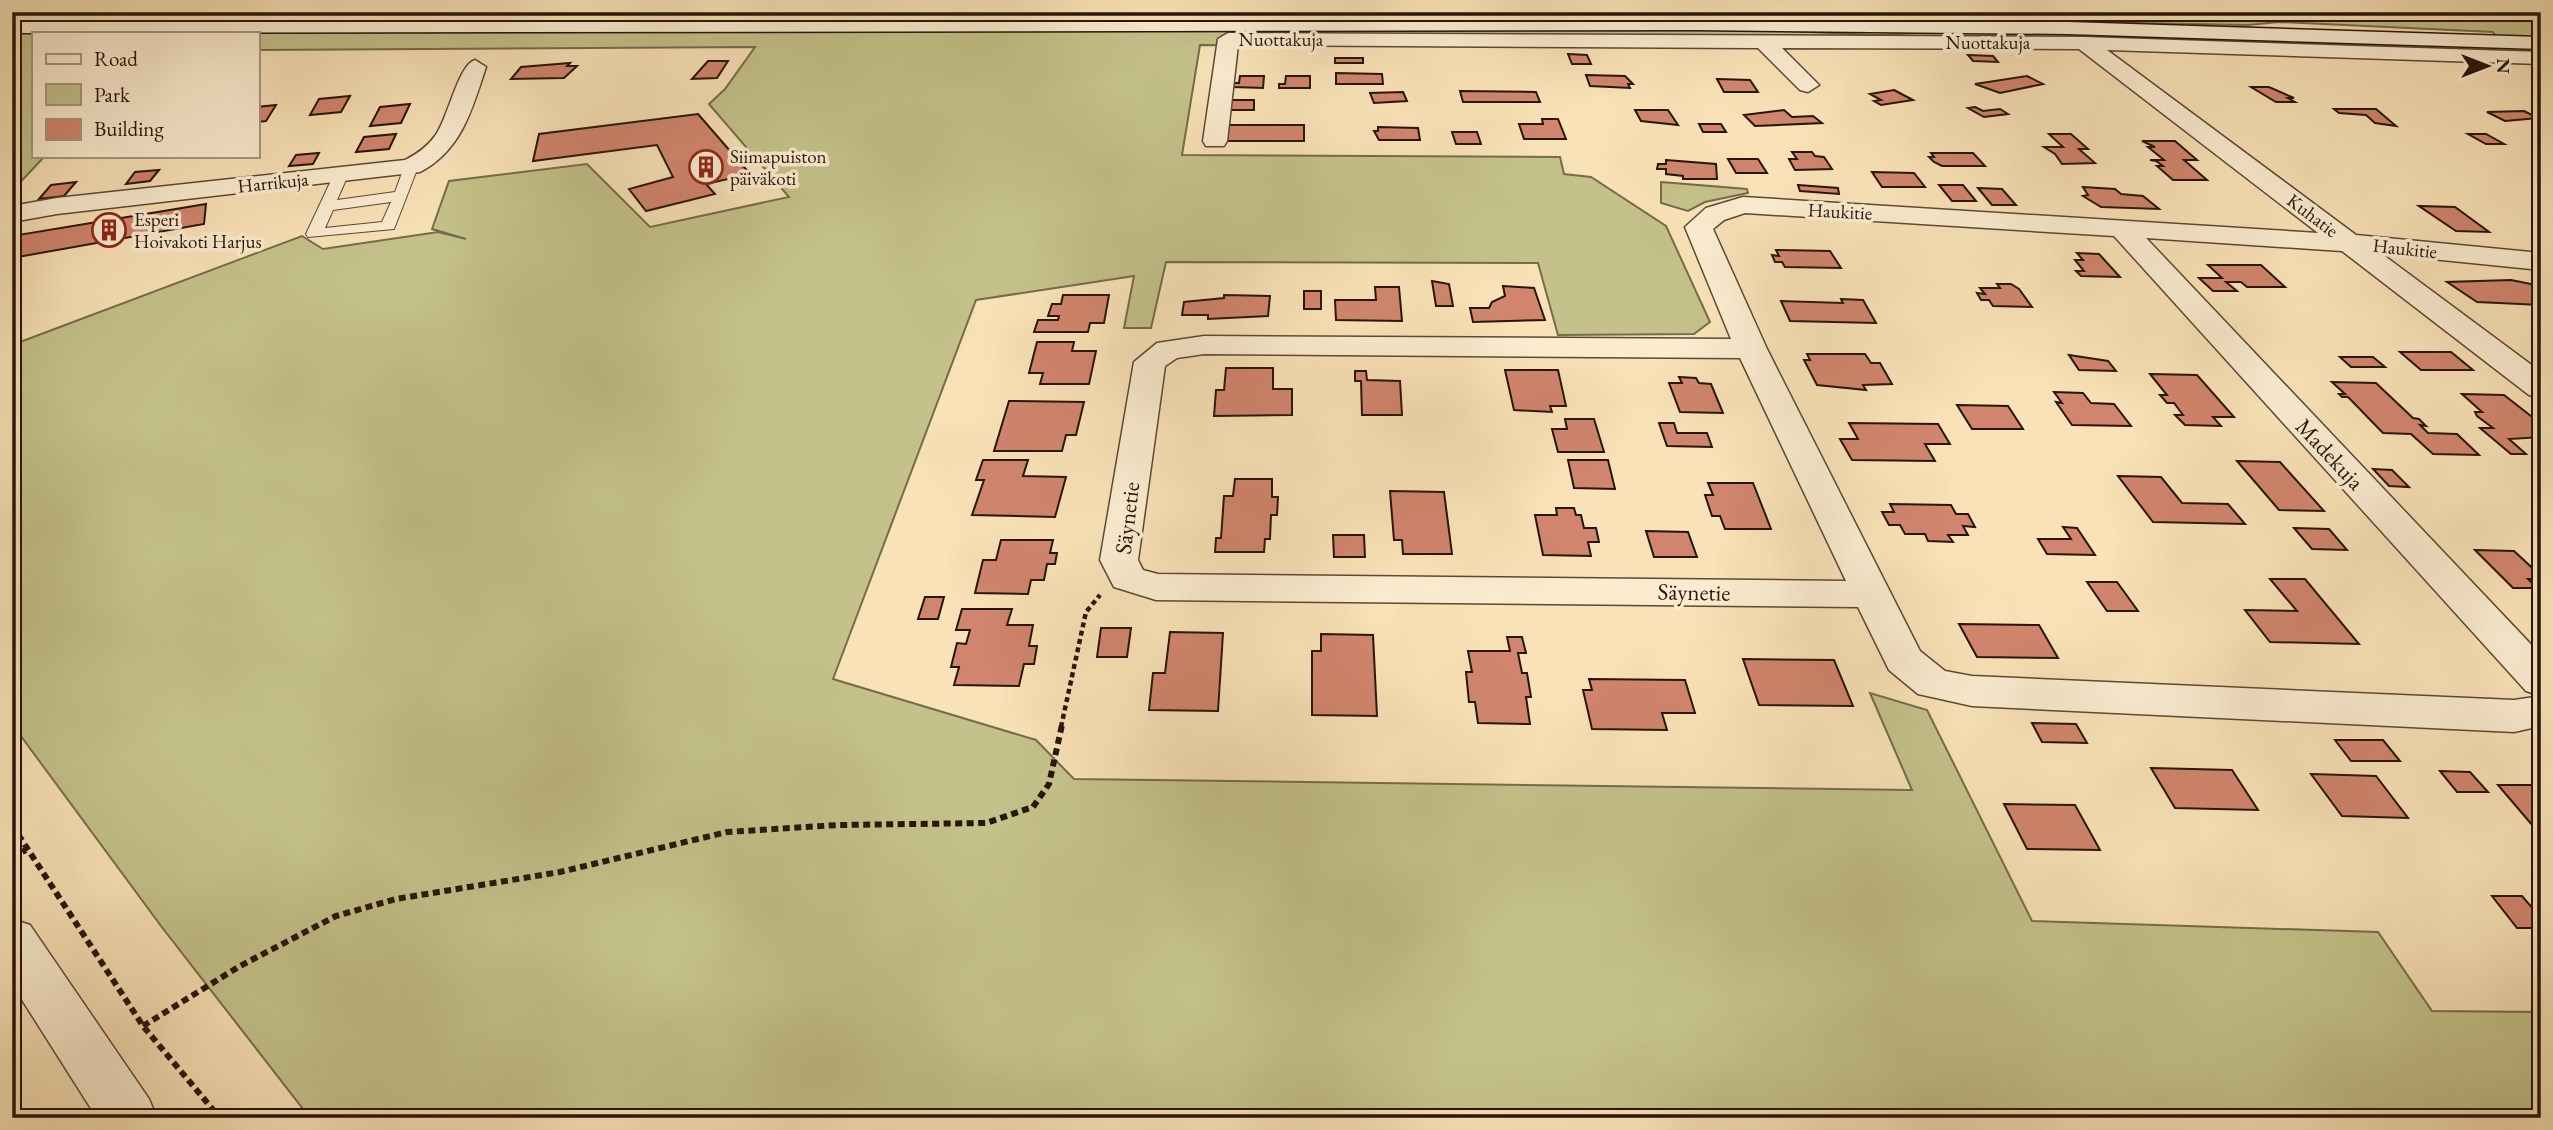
<svg xmlns="http://www.w3.org/2000/svg" width="2553" height="1130" viewBox="0 0 2553 1130" font-family="'EB Garamond',serif">
<rect width="100%" height="100%" fill="#f9e2b7"/>
<filter id="stains"><feTurbulence type="fractalNoise" baseFrequency=".00286" numOctaves="4"/><feColorMatrix values="0 0 0 0 .2 0 0 0 0 .09 0 0 0 0 .02 0 0 0 .5 -.17"/></filter>
<radialGradient id="worn" r=".72"><stop offset=".6" stop-color="#630" stop-opacity="0"/><stop offset="1" stop-color="#630" stop-opacity=".3"/></radialGradient>
<path fill="#c4c28a" stroke="#756c4a" stroke-width="2" d="M12,12H2541V64L2107,49L1200,45L1182,155L1560,157L1564,174L1591,177L1666,226L1710,322L1694,334L1558,335L1538,263L1166,262L1151,328H1124L1134,276L976,300L833,679L1036,740L1074,779L1912,790L1870,693L1927,710L2032,921L2378,932L2432,1011L2541,1012V1118H310L161,926L12,724V345L302,236L323,249L438,232L466,239L432,229L449,181L587,164L650,227L789,197L709,104L725,89L755,47L257,50V33H33V156H45L12,191V33L1768,30L1875,35L1939,32L2067,34L2501,45L2493,32L2279,22L2248,25L1666,15L12,21Z
M1661,182L1747,189L1748,193L1705,202L1688,211L1661,203Z"/>
<path fill="#d1856e" stroke="#26150b" stroke-width="2" d="M1568,54L1587,55L1591,64H1572Z
M1968,55L1993,56L1998,62L1973,61Z
M1335,58H1363V63H1335Z
M708,61H728L717,78L692,79Z
M570,63L567,66H577L564,78L511,79L521,67Z
M1336,73L1382,74L1383,84H1336Z
M1586,75L1625,76L1633,84H1628L1630,88L1590,86Z
M1240,76H1264L1263,88L1233,87L1234,83H1239Z
M1286,76H1310V88H1279V84H1285Z
M2027,76L2043,84L2000,93L1975,84Z
M1717,79L1750,80L1758,92H1724Z
M2251,87H2269L2294,98H2288L2295,102H2276Z
M1894,90L1913,100L1881,105L1874,101L1881,100L1870,94Z
M1460,91L1536,92L1540,102H1463Z
M1403,92L1407,101L1374,103L1370,93Z
M350,96L341,112L310,115L319,99Z
M1227,100H1254V110H1227Z
M410,104L401,123L370,126L380,107Z
M276,105L266,121L257,122V107Z
M1975,107L1983,111L2000,109L2008,114L1984,117L1968,108Z
M2334,109H2376L2396,126L2375,123L2366,115L2339,113Z
M1635,110H1668L1678,125L1641,121Z
M1784,110L1792,117L1813,116L1822,123L1755,126L1744,115Z
M2524,111L2538,118L2505,121L2487,112Z
M698,114L750,174L706,184L715,194L646,211L629,189L673,177L657,145L533,161L539,134Z
M1542,119H1558L1566,139H1524L1519,124H1543Z
M1699,124H1721L1726,132H1703Z
M1225,125H1304V141H1224Z
M1378,127L1418,128L1420,140H1379L1374,131H1378Z
M1452,132H1477L1481,144H1456Z
M396,134L389,149L356,152L364,137Z
M2049,134H2071L2088,149H2079L2095,163L2062,164L2055,154L2044,147H2063Z
M2468,134H2486L2504,144H2486Z
M2142,141H2175L2197,160H2184L2207,180H2173L2157,166H2163L2156,161L2150,160H2164L2148,147H2155Z
M1792,152H1812L1815,156L1824,157L1832,169L1795,170L1789,159H1797Z
M319,153L313,164L289,166L296,155Z
M1931,153H1973L1985,166H1942L1934,162L1929,157H1934Z
M1728,159H1758L1767,173H1736Z
M1666,160L1716,164L1717,179H1683V176L1666,174V169H1657L1658,164H1666Z
M159,170L150,181L126,184L135,172Z
M1872,172L1914,173L1925,187H1882Z
M76,182L64,196L39,199L51,185Z
M1798,185L1838,188L1839,194L1800,191Z
M1939,185H1963L1976,201H1952Z
M2083,187L2115,189L2121,194L2143,196L2159,209L2101,207L2083,196L2088,195Z
M1978,188L2002,189L2016,205H1992Z
M206,204L204,224L12,258V236Z
M2419,206L2455,207L2489,232L2456,231Z
M1776,250L1830,251L1841,268L1785,267L1782,262H1775L1772,255L1779,256Z
M2077,253L2099,254L2120,277L2081,276L2076,271H2084L2075,260H2083Z
M2208,265H2261L2285,287H2247L2241,282H2226L2237,291H2213L2199,278H2222Z
M2511,280L2541,286V305L2477,302L2447,282Z
M1432,281L1449,284L1453,306H1436Z
M1997,284H2011L2019,289L2032,307L1993,306L1989,300H1981L1977,293L1985,294L1980,288H2000Z
M1503,286L1534,288L1545,320L1473,322L1470,308H1489L1492,302L1505,296Z
M1375,287H1399L1402,321L1336,320L1335,300H1376Z
M1304,291H1321V309H1304Z
M1063,295H1109L1104,323H1090L1088,332H1034L1038,320H1058L1059,316H1048L1052,304H1061Z
M1224,295L1270,296L1268,316L1208,319V315H1182L1184,302L1224,298Z
M1841,299L1863,300L1876,323L1790,321L1781,301L1843,303Z
M1037,342H1074L1072,351H1096L1089,384H1040L1043,373H1029Z
M2400,352H2451L2473,370H2421Z
M1807,354H1865L1871,363H1880L1892,384L1863,385L1866,390L1817,385L1804,360H1810Z
M2069,355L2108,361L2116,371L2079,370Z
M2340,357H2373L2385,367H2351Z
M1226,368H1273V389H1292V415L1214,416L1216,390H1224Z
M1505,370H1558L1566,406H1550L1552,412L1514,410Z
M1355,371H1366L1367,380L1400,381L1402,415H1362L1361,381H1355Z
M2150,374L2197,375L2234,417H2213L2221,426L2185,425L2175,415H2183L2174,403H2167L2160,395H2167Z
M1679,377L1696,378L1699,383L1711,384L1723,413L1680,412L1669,383H1682Z
M2332,382L2376,383L2413,418L2419,419L2426,426L2420,425L2428,433L2457,434L2479,455L2433,454L2411,434L2383,433L2348,397H2342L2339,394H2345Z
M2054,392L2083,393L2091,403L2114,404L2131,426L2072,425L2056,402L2062,403Z
M2462,394L2504,395L2536,420L2541,425V437L2509,439L2526,454H2511L2480,428H2493L2477,416L2475,412H2482Z
M1009,401L1084,402L1076,435H1066L1062,451H994Z
M1957,405L2008,406L2023,429H1972Z
M1565,419H1594L1604,452H1558L1552,429H1567Z
M1659,423H1674L1677,433H1707L1712,447L1667,446Z
M1849,423L1938,424L1950,444H1925L1935,461L1852,460L1840,439H1858Z
M983,460H1028L1023,476L1066,477L1055,517L972,515L984,480H976Z
M1568,460H1608L1615,489L1574,488Z
M2237,461L2280,462L2324,511L2279,510Z
M2373,469L2392,470L2409,487L2389,486Z
M2118,476L2161,477L2182,503L2228,504L2245,524L2153,522Z
M1235,479H1272V497H1278L1277,515H1271L1270,539H1265L1264,552H1215L1216,538H1221L1224,496H1233Z
M1708,483H1753L1771,529H1725L1720,516H1712L1705,495H1713Z
M1390,491L1444,492L1452,554H1403L1402,540H1394Z
M1890,504L1951,505L1956,514H1968L1975,527L1963,526L1968,535H1948L1953,542L1928,541L1925,534H1905L1900,525H1889L1882,512H1894Z
M1556,508H1574L1576,515H1581L1584,528H1596L1599,542H1588L1591,556L1543,555L1535,515H1557Z
M2063,527L2077,528L2095,555L2047,554L2038,539H2071Z
M2294,528L2329,529L2347,550L2312,549Z
M1646,531L1688,532L1697,557H1654Z
M1333,535H1364L1365,557H1334Z
M1001,540H1053L1050,553H1057L1055,564H1047L1044,580H1031L1028,594L975,593L983,560H996Z
M2475,550L2514,551L2541,576V579H2528L2537,588H2513Z
M2270,579H2305L2359,644L2270,642L2245,610L2297,611Z
M2087,582H2117L2138,611H2107Z
M925,597H944L938,619H918Z
M962,609H1012L1007,625H1033L1029,646H1037L1034,664H1024L1019,686L954,685L959,667H951L957,643L966,644L970,630H956Z
M1959,624L2039,625L2058,658L1977,657Z
M1101,628H1131L1127,657H1097Z
M1170,632L1223,633L1218,711L1149,710L1153,673H1165Z
M1321,634L1373,635L1377,716L1312,715V651H1321Z
M1507,637H1522L1526,653H1518L1522,673H1527L1531,697H1526L1530,724L1478,723L1475,702H1469L1466,672H1472L1468,651H1510Z
M1743,659L1834,660L1853,706L1759,705Z
M1589,679L1685,680L1695,713H1662L1667,730L1592,729L1583,690H1592Z
M2032,723L2076,724L2087,743L2042,742Z
M2335,740H2383L2400,761H2351Z
M2151,768L2232,770L2258,810L2175,808Z
M2440,771L2470,772L2488,792H2457Z
M2311,774L2376,776L2408,818L2342,816Z
M2498,785H2541V832H2538Z
M2004,804L2075,805L2100,850L2027,849Z
M2492,896H2522L2541,918V928H2517Z"/>
<g fill="none" stroke-linecap="round" stroke-linejoin="round">
<g stroke="#5b4836" stroke-width="2">
<path id="service" d="M411,163L418,167L394,229L308,237L306,234L335,172H345L348,175L337,200L395,192L404,167ZM391,202L382,222L325,228L333,210Z"/>
</g>
<g stroke="#5b4836" stroke-width="3">
<path id="minor" d="M1228,33L2084,37L2541,52V64L2107,50L2356,235L2541,253V270L2382,254L2541,372V398L2529,395L2342,251L2146,238L2541,655V696L2526,691L2114,236L1745,213L1724,220L1713,229L1767,349L1920,651L1945,671L1972,676L2514,700L2541,696V726L2514,732L1972,706L1918,694L1889,670L1858,607L1156,600L1114,587L1100,560L1134,362L1157,343L1204,336L1731,339L1685,227L1706,208L1743,197L2318,233L2079,49L1782,48L1819,85L1808,92L1800,90L1758,48L1238,45L1227,141L1224,146H1206L1203,141L1218,39ZM1204,354L1740,358L1846,581L1158,574L1143,570L1138,560L1165,366L1177,358Z
M475,60L486,67C472,109 462,150 420,172L57,214L12,222V206L57,198L405,160C417,154 427,147 435,136C448,119 458,65 475,60Z"/>
</g>
<g stroke="#5b4836" stroke-width="3">
<path id="tertiary" d="M12,919L30,925L149,1099L157,1118H97L12,984Z"/>
</g>
<g stroke="#26150b" stroke-width="3">
<path id="secondary" d="M1696,18L2068,22L2541,37V49L2068,34L1696,30L12,33V21Z"/>
</g>
<path stroke="#26150b" stroke-width="4.5" stroke-dasharray="5 3.5" stroke-linecap="butt" d="M1061,727L1086,612L1100,595"/>
<path stroke="#26150b" stroke-width="6" stroke-dasharray="7 4.5" stroke-linecap="butt" d="M12,825L143,1026L220,1118
M12,857L26,850
M143,1026L240,966L336,916L396,899L560,872L727,832L838,825L986,823L1033,807L1049,784L1062,725
M12,1101L24,1118"/>
<use href="#service" fill="#fbecd0" fill-rule="evenodd"/>
<use href="#minor" fill="#fbecd0" fill-rule="evenodd"/>
<use href="#tertiary" fill="#fbecd0" fill-rule="evenodd"/>
<use href="#secondary" fill="#fbecd0" fill-rule="evenodd"/>
</g>
<defs>
<g id="building-ring" transform="scale(1.75)"><circle r="9.5" fill="#fbecd0" stroke="#8f2418" stroke-width="1.5"/><path d="M-4-6H4V6H1V3H-1V6H-4ZM-2.5-4.3h1.7v1.8h-1.7ZM.8-4.3h1.7v1.8H.8ZM-2.5-1h1.7V.8h-1.7ZM.8-1h1.7V.8H.8Z" fill="#8f2418"/></g>
</defs>
<g fill-rule="evenodd">
<use href="#building-ring" x="706" y="167"/>
<use href="#building-ring" x="109" y="230"/>
</g>
<g text-anchor="middle" stroke-width="7" stroke-linejoin="round" paint-order="stroke">
<g font-size="19" fill="#26150b" stroke="#fbecd0">
<text x="1281" y="46">Nuottakuja</text>
<text x="1988" y="49">Nuottakuja</text>
<text transform="translate(273 182) rotate(-6)" y="7">Harrikuja</text>
<text transform="translate(1840 211) rotate(3)" y="7">Haukitie</text>
<text transform="translate(2313 215) rotate(37)" y="7">Kuhatie</text>
<text transform="translate(2405 248) rotate(6)" y="7">Haukitie</text>
</g>
<g font-size="19" fill="#26150b" stroke="#fbecd0" text-anchor="start">
<text x="730" y="163">Siimapuiston<tspan x="730" dy="22">päiväkoti</tspan></text>
<text x="134" y="226">Esperi<tspan x="134" dy="22">Hoivakoti Harjus</tspan></text>
</g>
<g font-size="23" fill="#26150b" stroke="#fbecd0">
<text transform="translate(2330 454) rotate(47)" y="8">Madekuja</text>
<text transform="translate(1127 518) rotate(-83)" y="8">Säynetie</text>
<text transform="translate(1694 592) rotate(1)" y="8">Säynetie</text>
</g>
</g>
<rect width="2553" height="1130" fill="none" stroke="#f9e2b7" stroke-width="42"/>
<rect x="14" y="14" width="2525" height="1102" fill="none" stroke="#26150b" stroke-width="3.5"/>
<rect x="21" y="21" width="2511" height="1088" fill="none" stroke="#26150b" stroke-width="2"/>
<rect x="32" y="32" width="228" height="126" fill="#fbecd0" stroke="#a69681" stroke-width="2"/>
<rect x="46" y="54" width="35" height="10" fill="#fbecd0" stroke="#a69681" stroke-width="2"/>
<text x="94" y="66" font-size="21" fill="#26150b">Road</text>
<rect x="46" y="84" width="35" height="21" fill="#c4c28a" stroke="#a69681" stroke-width="2"/>
<text x="94" y="102" font-size="21" fill="#26150b">Park</text>
<rect x="46" y="119" width="35" height="21" fill="#d1856e" stroke="#a69681" stroke-width="2"/>
<text x="94" y="136" font-size="21" fill="#26150b">Building</text>
<g transform="translate(2487 66) rotate(90)" stroke="#fbecd0" stroke-width="5" paint-order="stroke">
<path d="M0-5L12 26L0 18L-12 26Z" fill="#26150b"/>
<text y="-10" font-size="19" font-weight="bold" text-anchor="middle" fill="#26150b">N</text>
</g>
<rect width="100%" height="100%" filter="url(#stains)"/>
<rect width="100%" height="100%" fill="url(#worn)"/>
</svg>
